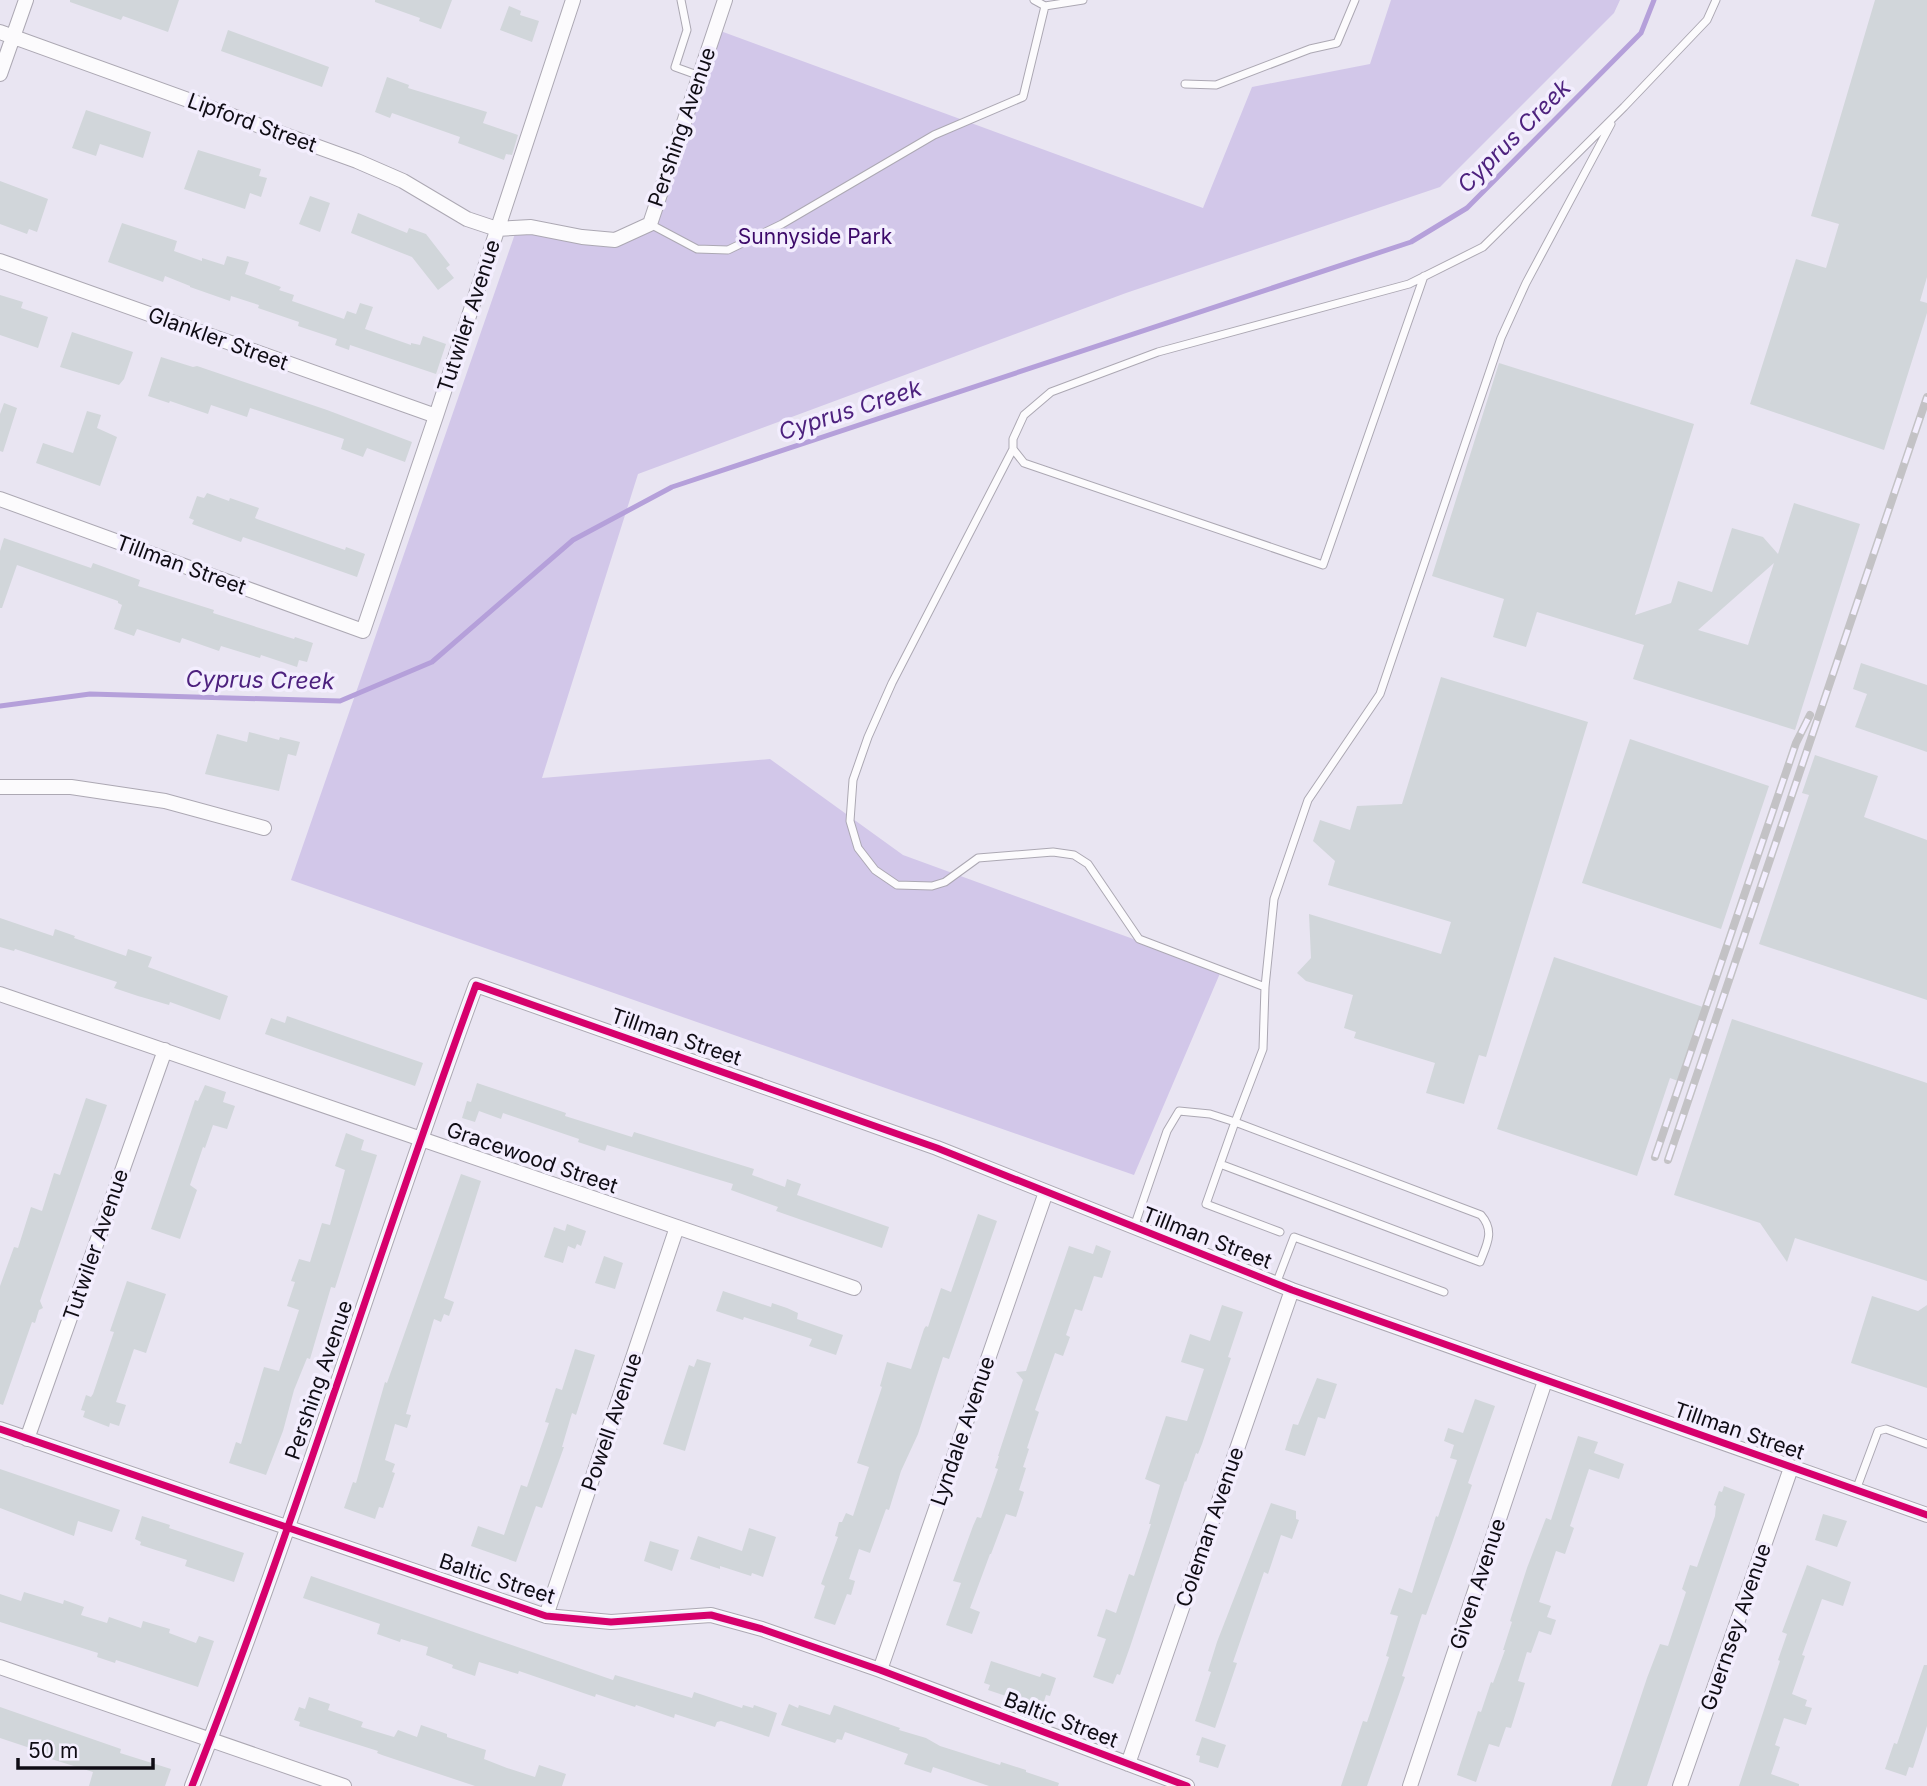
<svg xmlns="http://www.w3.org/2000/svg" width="1927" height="1786" viewBox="0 0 1927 1786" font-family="Inter,sans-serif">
<rect width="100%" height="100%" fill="#e9e5f2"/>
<path fill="#d2c7e9" d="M1391,0H1620L1614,13L1440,187L1126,293L638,474L542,778L770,759L903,855L1221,971L1134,1175L291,880L517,228L615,240L650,224L715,29L1203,208L1252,87L1370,64Z"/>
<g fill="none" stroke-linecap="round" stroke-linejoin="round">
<path stroke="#b5a0da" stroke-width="5" d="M0,706L90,694L340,701L432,662L573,540L672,487L1411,242L1467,208L1641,33L1654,0"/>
</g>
<path fill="#d1d6da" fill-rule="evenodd" d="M70,0H179L168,32L123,16L121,20L70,2Z
M375,0H452L441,29L419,21L420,18L375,2Z
M1875,0H1927V277L1920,301L1927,303V313L1884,450L1750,404L1796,259L1826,268L1839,224L1811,216Z
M509,6L521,11L520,15L539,21L532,42L500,30Z
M228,30L329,67L322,87L221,51Z
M387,77L409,85L408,88L487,112L483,123L518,135L512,155L506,154L504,160L458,143L460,137L392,113L390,118L375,112Z
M86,110L151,132L143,158L100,144L96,156L72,148Z
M198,150L261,169L259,176L267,178L261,197L250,193L245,209L184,189Z
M0,181L48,199L37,232L29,229L27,234L0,224Z
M310,196L330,203L320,232L299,224Z
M358,213L407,233L409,228L426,234L450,265L446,268L454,278L438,290L412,257L351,233Z
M122,223L177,241L174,251L202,261V258L224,265L227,256L249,262L245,274L281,287L279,290L294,295L292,301L344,319L347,311L356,314L360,303L373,307L365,329L411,345V343L420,345L423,336L446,344L436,374L350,345L349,350L335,345L337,339L298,326L299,322L258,308L259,305L231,296L230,301L190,287V286L165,276L163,282L108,262Z
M0,295L23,302L21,308L48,317L38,348L0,335Z
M72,332L133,352L124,379L119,385L60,367Z
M161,357L193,367L197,366L327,410L412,442L405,462L367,448L363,457L341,449L344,439L250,408L247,417L211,405L208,414L170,401L169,403L148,396Z
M1499,363L1694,424L1635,615L1671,603L1678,581L1712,592L1732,528L1763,537L1778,554L1794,503L1860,524L1795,730L1633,679L1644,645L1537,612L1526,647L1493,637L1504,599L1432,576ZM1774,563L1748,645L1698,630Z
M4,403L17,408L3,452L0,451V414Z
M87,411L101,415L97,428L117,437L100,486L36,463L43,443L73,453Z
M207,493L229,501L230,498L259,508L255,518L257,519L345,550L346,547L365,554L357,577L243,537L241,542L192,524L194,520L189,518L197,496L204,498Z
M4,538L91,568L93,563L140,580L138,586L214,610L213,613L294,639L295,637L313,643L307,662L299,660L297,667L261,655L260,658L221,646L219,651L182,638L180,643L137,629L134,636L114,629L122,605L118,603V601L17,565L2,608H0V551Z
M1861,663L1927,685V752L1855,727L1867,694L1853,689Z
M1441,677L1588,722L1486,1057L1479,1055L1464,1104L1426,1093L1435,1063L1354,1038L1356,1032L1344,1028L1353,995L1306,981L1297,973L1311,958L1309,914L1441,954L1451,922L1328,885L1335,861L1313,841L1320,820L1350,830L1357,806L1402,804Z
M249,732L279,740L280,737L300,742L296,756L288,754L279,791L205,774L217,734L247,742Z
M1630,739L1769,786L1721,929L1582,883Z
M1815,755L1878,776L1864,817L1927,840V1000L1759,944L1809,795L1802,793Z
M0,918L53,936L55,929L75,936L74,938L126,956L128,949L152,957L148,967L228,996L220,1020L170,1002L169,1005L138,996L114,988L117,982L15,949L14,951L0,947Z
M1554,957L1703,1007L1678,1081L1670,1078L1637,1176L1497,1129Z
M287,1016L423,1063L415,1086L265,1034L271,1018L285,1023Z
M1732,1019L1927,1083V1281L1795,1238L1787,1262L1760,1223L1674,1195Z
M477,1083L566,1113L565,1116L632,1137L634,1132L754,1169L752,1175L785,1187L787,1179L801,1184L797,1195L889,1227L882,1248L776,1211L778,1207L731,1190L733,1184L700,1174L607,1145L605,1151L578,1142L579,1139L503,1113L501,1119L479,1111L475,1122L462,1118L467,1101L471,1102Z
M205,1085L226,1092L223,1102L235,1106L227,1129L213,1125L205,1148L203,1147L190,1185L197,1190L180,1239L151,1229L195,1100L198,1101Z
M86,1098L107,1105L40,1301L43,1308L39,1310L35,1323L32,1322L3,1405L0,1404V1286L14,1247L18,1248L31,1207L42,1211L54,1173L60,1175Z
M346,1133L364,1140L361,1150L377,1155L335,1288L331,1287L310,1359L307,1358L294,1390L283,1431L266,1475L229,1463L236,1442L241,1444L264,1367L279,1371L299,1310L287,1306L295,1282L291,1281L299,1259L310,1262L322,1223L330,1225L345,1170L335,1166Z
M461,1174L481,1181L444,1298L454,1302L449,1316L444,1314L441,1322L434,1319L406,1414L411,1415L407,1428L395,1424L385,1460L395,1464L392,1472L395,1473L383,1508L379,1507L375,1519L344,1508L353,1482L356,1483L385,1382L387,1383Z
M978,1214L997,1221L949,1359L943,1357L918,1434L901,1471L889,1510L886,1509L870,1553L859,1549L849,1579L855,1581L851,1595L847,1594L835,1625L814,1618L825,1586L821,1584L838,1537L835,1536L839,1522H842L846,1513L853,1516L869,1467L857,1463L882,1387L880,1386L887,1362L911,1369L924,1329L926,1326L928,1327L941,1288L951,1292Z
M567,1224L586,1231L581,1246L577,1244L575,1249L568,1246L563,1263L544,1257L554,1227L565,1231Z
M1096,1245L1111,1251L1102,1278L1094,1276L1082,1311L1075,1309L1066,1335L1070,1337L1063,1356L1055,1353L1035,1410L1039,1412L1027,1448L1029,1449L1023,1467L1026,1468L1019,1490L1024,1492L1016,1517L1006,1514L991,1554H990L970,1608L980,1612L972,1634L946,1625L961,1583L953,1581L973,1526L977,1517L981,1518L998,1469L995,1468L999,1456H998L1023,1380L1016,1372L1026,1371L1069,1246L1093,1254Z
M604,1256L623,1263L615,1289L595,1283Z
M127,1281L166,1294L146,1353L134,1349L116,1402L126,1405L119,1426L110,1423L109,1427L83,1417L85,1411L81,1410L86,1395L91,1397L93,1394L114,1332L110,1331Z
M723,1291L771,1307L772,1303L787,1308L798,1313L797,1319L843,1335L836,1355L809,1346L812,1339L744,1317L743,1320L716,1311Z
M1872,1296L1918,1311L1927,1305V1388L1851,1363Z
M1222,1305L1243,1312L1228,1357L1231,1358L1202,1444L1198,1454L1196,1453L1186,1482L1185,1481L1130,1647L1120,1675L1117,1674L1113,1684L1093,1677L1106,1639L1097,1636L1106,1609L1116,1613L1129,1574L1134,1576L1151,1524H1149L1160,1485L1145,1479L1166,1416L1187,1421L1204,1369L1181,1362L1190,1334L1210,1341Z
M575,1349L595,1355L576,1415L572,1413L562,1447H564L542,1508L536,1506L516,1562L471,1546L478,1526L504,1535L521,1485L527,1487L549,1423L545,1422L556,1388L562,1390Z
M697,1359L711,1363L685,1451L663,1444L689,1365L694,1367Z
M1317,1378L1337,1384L1325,1419L1318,1417L1305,1456L1285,1450L1293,1424L1298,1425Z
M1475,1399L1495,1406L1468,1483L1472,1485L1453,1540L1426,1615L1422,1614L1402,1676L1405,1677L1367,1786H1341L1363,1721L1367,1722L1389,1657L1386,1656L1398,1616L1390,1614L1399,1588L1412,1593L1436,1516L1438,1517L1457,1460L1450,1458L1454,1445L1444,1441L1448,1428L1463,1433Z
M1578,1436L1598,1442L1594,1453L1624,1464L1619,1479L1589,1469L1570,1526L1574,1528L1565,1554L1556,1551L1539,1602L1551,1606L1547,1617L1556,1620L1551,1635L1539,1631L1531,1653L1527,1652L1518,1681L1525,1683L1511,1728L1506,1727L1499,1747L1489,1744L1476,1782L1457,1775L1460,1765L1478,1711L1481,1712L1491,1682L1493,1683L1505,1650H1503L1512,1622L1510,1621L1527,1568L1546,1518L1551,1520Z
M0,1469L120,1510L112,1532L78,1521L74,1536L0,1508Z
M1724,1486L1745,1494L1647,1786H1611L1647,1678L1660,1644L1668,1646L1686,1592L1682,1589L1690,1565L1697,1567L1715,1516L1716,1506L1714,1505L1719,1491L1722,1492Z
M1271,1503L1296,1511V1519L1299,1520L1292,1539L1281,1535L1268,1574L1264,1572L1233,1662L1237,1663L1215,1728L1195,1721L1211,1672L1208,1671L1217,1642Z
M1823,1514L1847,1521L1837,1547L1815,1540Z
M142,1516L170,1525L169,1528L244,1553L234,1582L185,1566L187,1560L140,1545L141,1542L135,1539Z
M749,1528L776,1537L763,1577L752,1573L751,1576L720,1566V1569L690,1559L698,1536L742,1551Z
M650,1541L679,1550L672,1571L644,1561Z
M1807,1565L1851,1582L1843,1606L1822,1599L1802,1655L1805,1656L1792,1694L1807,1700L1805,1706L1812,1708L1806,1725L1784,1718L1775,1745L1780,1747L1771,1774L1799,1784V1786H1739L1780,1661L1778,1660L1787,1634L1782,1632Z
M311,1576L613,1680L615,1675L692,1698L694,1692L742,1708L743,1705L753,1708L754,1705L777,1713L769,1737L721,1721L717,1722L715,1727L675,1714L674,1718L636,1705L635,1707L596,1694L595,1697L519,1671L518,1674L479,1662L475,1676L452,1668L453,1665L426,1655L428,1647L401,1639L400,1642L377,1634L380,1624L303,1598Z
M24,1592L63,1604L64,1600L84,1607L81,1615L107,1623L109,1617L141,1628L143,1621L170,1629L169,1633L196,1643L199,1636L214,1641L198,1687L116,1660L115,1663L97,1657L98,1653L0,1622V1594L21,1601Z
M991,1661L1040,1677L1042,1673L1056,1678L1050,1696L1046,1695L1042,1708L988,1690L990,1685L984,1683Z
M1924,1665H1927V1726L1913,1768L1909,1767L1906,1776L1885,1769L1894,1743L1897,1744Z
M309,1697L330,1704L328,1710L363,1722L361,1727L394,1737L398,1730L417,1737L421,1725L447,1734V1737L486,1750L484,1759L507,1768L535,1777L539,1765L566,1774L562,1786H475L382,1755L377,1753L378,1751L299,1726L300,1722L294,1720L299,1707L305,1709Z
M789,1704L798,1708L799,1705L830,1715L834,1705L900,1728L899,1730L926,1738L940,1746L1000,1765L1001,1762L1026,1770V1772L1059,1783L1058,1786H989L933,1767L931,1773L904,1764L908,1754L845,1732L842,1740L837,1739L835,1743L781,1725Z
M0,1707L121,1749L120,1753L171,1769L165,1786H89L93,1772L32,1753L33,1749L0,1738Z
M1202,1737L1226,1745L1218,1768L1199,1762L1200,1756L1196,1755Z"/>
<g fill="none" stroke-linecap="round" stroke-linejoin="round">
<g stroke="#aca8b3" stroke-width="9">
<path id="lane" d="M681,0L687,30L675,67L700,76
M1034,0L1045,6L1083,0
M1185,84L1216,85L1310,49L1337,43L1355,0
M650,224L697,249L728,250L782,224L934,135L1023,97L1045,6
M1424,276L1323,565L1024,463L1013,449V439L1024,415L1051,392L1158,352L1409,284L1483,247L1624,107L1707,20L1716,0
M1013,449L892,683L868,737L853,780L850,821L858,848L875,870L897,885L932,886L945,882L978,858L1053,852L1074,855L1088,864L1139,939L1265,987
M1220,1164L1480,1262C1487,1244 1495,1231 1481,1215L1235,1122L1206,1204L1280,1232
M1134,1227L1167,1131L1179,1111L1210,1114L1235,1122L1263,1049L1265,987L1274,899L1308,800L1380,694L1501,338L1526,283L1611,124
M1276,1284L1294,1237L1444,1292
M1856,1490L1878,1431L1886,1429L1927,1444"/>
</g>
<g stroke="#aca8b3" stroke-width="16">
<path id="street" d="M0,32L357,161L403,181L467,219L497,229L531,227L582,237L615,240L650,224L725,0
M0,74L26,0
M0,261L436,416
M0,499L363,631L436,416L573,0
M0,787H71L165,801L264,828
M0,994L854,1288
M0,1429L546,1616L611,1622L711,1615L762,1629L880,1670L1187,1786
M27,1439L165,1050
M546,1616L677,1227
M0,1667L344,1786
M880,1670L1046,1192
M1128,1764L1292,1290
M192,1786C296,1523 378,1251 476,985L937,1148L1292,1290L1927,1515
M1410,1786L1545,1381
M1680,1786L1791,1468"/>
</g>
<use href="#lane" stroke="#fcfbfd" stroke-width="7"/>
<use href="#street" stroke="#fcfbfd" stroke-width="14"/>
<g stroke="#c3c2c5" stroke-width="8">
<path id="rail" d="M1655,1157L1796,743L1810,715
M1668,1160L1927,397"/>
</g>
<use href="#rail" stroke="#f3eefe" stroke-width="5" stroke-dasharray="16" stroke-linecap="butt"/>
<g stroke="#f3eefe" stroke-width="11">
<path id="cycleway" d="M0,1429L546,1616L611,1622L711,1615L762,1629L880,1670L1187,1786
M192,1786C296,1523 378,1251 476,985L937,1148L1292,1290L1927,1515"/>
</g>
<use href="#cycleway" stroke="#d6006c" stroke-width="7"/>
</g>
<g text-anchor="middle" stroke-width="7" stroke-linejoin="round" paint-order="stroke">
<g font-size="21" fill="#0f0c14" stroke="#f3eefe">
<text transform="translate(252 123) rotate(20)" y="7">Lipford Street</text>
<text transform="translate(682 127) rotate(-71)" y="7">Pershing Avenue</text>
<text transform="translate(469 316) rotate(-72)" y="7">Tutwiler Avenue</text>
<text transform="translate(218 339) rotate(20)" y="7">Glankler Street</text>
<text transform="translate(181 565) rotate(20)" y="7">Tillman Street</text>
<text transform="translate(676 1037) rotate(19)" y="7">Tillman Street</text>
<text transform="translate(532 1158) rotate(19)" y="7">Gracewood Street</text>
<text transform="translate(1207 1238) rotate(21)" y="7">Tillman Street</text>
<text transform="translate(96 1245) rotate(-71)" y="7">Tutwiler Avenue</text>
<text transform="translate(319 1380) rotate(-71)" y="7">Pershing Avenue</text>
<text transform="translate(612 1422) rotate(-71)" y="7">Powell Avenue</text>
<text transform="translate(963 1431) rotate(-71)" y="7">Lyndale Avenue</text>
<text transform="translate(1739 1431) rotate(19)" y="7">Tillman Street</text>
<text transform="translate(1210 1527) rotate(-71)" y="7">Coleman Avenue</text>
<text transform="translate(497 1579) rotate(18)" y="7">Baltic Street</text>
<text transform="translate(1478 1584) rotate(-72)" y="7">Given Avenue</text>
<text transform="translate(1736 1627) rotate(-71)" y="7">Guernsey Avenue</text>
<text transform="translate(1061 1720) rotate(21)" y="7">Baltic Street</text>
</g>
<g font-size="21" fill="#3c0969" stroke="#f3eefe">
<text x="815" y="244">Sunnyside Park</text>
</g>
<g font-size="23" font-style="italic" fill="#4d217e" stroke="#f3eefe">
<text transform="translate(1514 136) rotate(-45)" y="8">Cyprus Creek</text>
<text transform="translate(850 410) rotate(-18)" y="8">Cyprus Creek</text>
<text transform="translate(260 680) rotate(1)" y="8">Cyprus Creek</text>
</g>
</g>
<path d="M18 1758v10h135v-10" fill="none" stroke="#0f0c14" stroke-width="3.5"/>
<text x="28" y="1758" font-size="21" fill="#0f0c14" stroke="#f3eefe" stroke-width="5" paint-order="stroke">50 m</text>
</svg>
